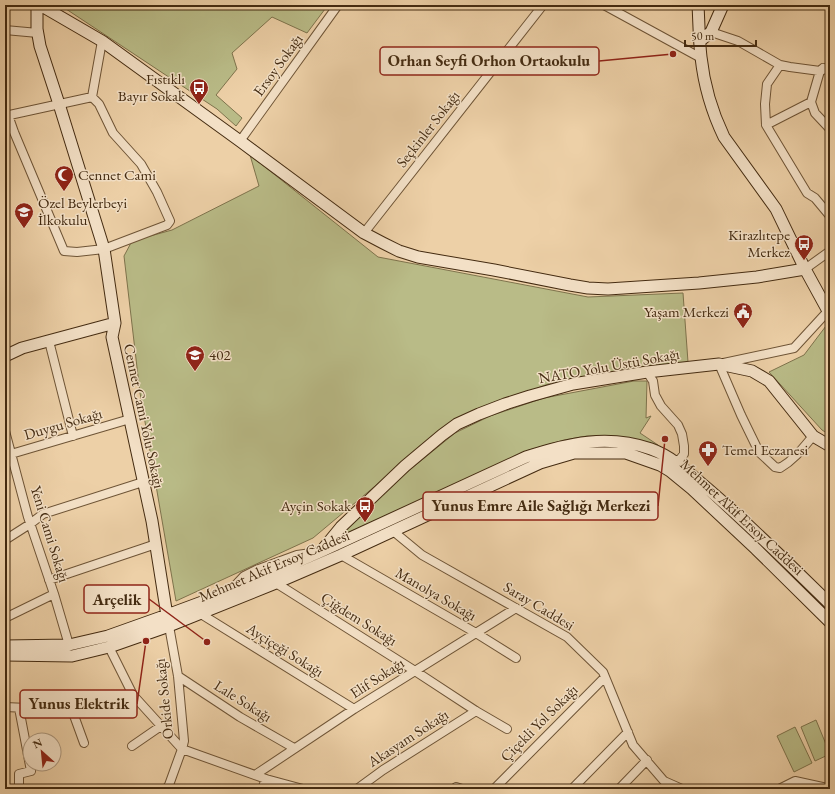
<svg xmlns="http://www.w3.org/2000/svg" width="835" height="794" viewBox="0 0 835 794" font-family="'EB Garamond',serif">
<rect width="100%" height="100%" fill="#edd0a7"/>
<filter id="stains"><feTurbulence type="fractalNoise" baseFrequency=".005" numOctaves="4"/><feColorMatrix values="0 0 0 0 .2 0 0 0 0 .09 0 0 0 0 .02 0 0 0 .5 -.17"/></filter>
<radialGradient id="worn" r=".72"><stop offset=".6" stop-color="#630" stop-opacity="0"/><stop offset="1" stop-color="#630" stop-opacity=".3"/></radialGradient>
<path fill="#b9bb87" stroke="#7e734c" d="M60,5H328L307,33L272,17L232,53L237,69L216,95L242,118L236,126L217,109Z
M250,155L378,257L588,297L683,293L688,362L551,383L454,420L313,538L176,601L140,393L124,256L132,241L172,230L259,186Z
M829,322L830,323V435L822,430L769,372L804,355Z
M634,381H647L646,418L651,416L640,433L658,445L598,436H587L564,440L529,450L352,531L343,535L341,533L350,524L356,521V518L401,477L455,433L490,416L544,398Z
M816,720L830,754L815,761L801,727Z
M795,727L812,763L794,772L777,736Z"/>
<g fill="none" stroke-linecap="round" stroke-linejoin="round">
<g stroke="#6e5436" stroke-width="10">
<path id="street" d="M604,5L701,58
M5,30L38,33
M711,32L738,41L780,65L790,67L820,71L830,67
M780,65L767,84L765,104L766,125L807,193L815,198L830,216
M823,68L820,71L811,102L815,113L830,129
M8,115L14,132L64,251L77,252L104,249L167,225L170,221L157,192L141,164L113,133L99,104L92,97
M5,116L92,97L102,41
M766,125L811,102
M240,141L338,5
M364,233L543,5
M805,269L830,251
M49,341L73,436
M647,372L653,381L655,395L661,406L678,425L682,434L684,446V454L680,459L674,461
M5,431L28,517L54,594L69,645
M813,436C803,448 794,460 780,468L775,467L759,452L741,415L719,364L794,348L828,311
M5,457L11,454L130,419
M393,531L422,555L567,637L603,672L633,745L664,781L682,789
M5,540L30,524L43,514L143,482
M341,555L476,633L516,658
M49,580L156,544
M276,583L415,671L476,711L507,729
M231,590L244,576L256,570L297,555L311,553
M201,614L354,709
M5,618L54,594
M109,647L133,695L182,749L266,779L303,789
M178,676L240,717L294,748
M5,707L72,710L84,743
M19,708L31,771L19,774V789
M132,746L161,726
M255,775L354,709L516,608
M166,789L169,785L182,749L184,741L178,676L169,626
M262,789L266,779
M357,789L383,770L476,711
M454,789L456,787L462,789
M494,789L605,677
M572,789L628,732
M619,789L647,760
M779,789L795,781L827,788L829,789"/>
</g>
<g stroke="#442b11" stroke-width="13">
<path id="secondary" d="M37,5V29L40,46L59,104L104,249L115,323L112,337L152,521L168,622
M40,5L102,41L240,141L364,233L383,243L399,251L418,257L494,270L570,285L588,288L608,289L699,283L757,277L805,269
M698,5C699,22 699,40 701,57C704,85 712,112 724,137L776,209L805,269L828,311L830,317
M700,41L711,32L723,5
M5,356L22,348L115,323
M323,549L341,527L405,466L442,435L457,424L479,414L505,404L530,396L573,384L647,372L719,364L752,371L769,381L813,436L830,446
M5,646L69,645L108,636L167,615L229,592L322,551L526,457C568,443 608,434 651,449C673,457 690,474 708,489C750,525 790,565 830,604
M5,655L72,656L109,647L169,626L276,583L341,555L540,463L574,453H626L660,465L670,471L692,489L756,549L830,622"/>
</g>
<use href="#street" stroke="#f3e0c6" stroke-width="8"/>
<use href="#secondary" stroke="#f3e0c6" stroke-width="11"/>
</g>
<defs>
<g id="bus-pin" transform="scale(1)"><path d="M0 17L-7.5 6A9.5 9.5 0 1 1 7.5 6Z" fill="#8f2418" stroke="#f3e0c6"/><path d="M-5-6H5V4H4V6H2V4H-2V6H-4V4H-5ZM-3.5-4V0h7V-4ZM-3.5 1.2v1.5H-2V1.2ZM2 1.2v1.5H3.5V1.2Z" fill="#fff"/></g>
<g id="mosque-pin" transform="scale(1)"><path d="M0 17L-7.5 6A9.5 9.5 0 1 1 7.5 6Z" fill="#8f2418" stroke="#f3e0c6"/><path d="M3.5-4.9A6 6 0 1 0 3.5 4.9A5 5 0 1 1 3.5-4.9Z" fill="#fff"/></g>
<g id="school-pin" transform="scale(1)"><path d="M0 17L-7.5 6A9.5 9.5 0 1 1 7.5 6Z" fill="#8f2418" stroke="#f3e0c6"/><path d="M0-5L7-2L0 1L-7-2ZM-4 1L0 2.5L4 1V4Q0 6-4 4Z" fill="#fff"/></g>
<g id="civic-pin" transform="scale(1)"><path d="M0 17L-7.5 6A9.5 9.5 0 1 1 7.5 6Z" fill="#8f2418" stroke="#f3e0c6"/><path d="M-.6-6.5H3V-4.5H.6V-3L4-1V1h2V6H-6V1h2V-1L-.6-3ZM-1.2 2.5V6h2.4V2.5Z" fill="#fff"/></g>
<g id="pharmacy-pin" transform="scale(1)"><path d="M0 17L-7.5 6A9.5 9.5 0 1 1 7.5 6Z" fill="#8f2418" stroke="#f3e0c6"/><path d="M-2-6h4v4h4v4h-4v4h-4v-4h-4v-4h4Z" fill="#fff"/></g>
</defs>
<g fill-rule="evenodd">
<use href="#bus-pin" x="199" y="88"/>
<use href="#mosque-pin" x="64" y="175"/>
<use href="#school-pin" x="24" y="212"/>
<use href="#bus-pin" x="804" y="244"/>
<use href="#civic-pin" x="743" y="312"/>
<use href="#school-pin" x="195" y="355"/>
<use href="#pharmacy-pin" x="708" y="450"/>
<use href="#bus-pin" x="365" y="506"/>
</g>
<g text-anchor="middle" stroke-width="3" stroke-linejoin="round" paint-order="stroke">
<g font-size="15" fill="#442b11" stroke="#f3e0c6">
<text transform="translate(278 65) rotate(-54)" y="5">Ersoy Sokağı</text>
<text transform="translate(428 129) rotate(-52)" y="5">Seçkinler Sokağı</text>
<text transform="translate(609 366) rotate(-10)" y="5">NATO Yolu Üstü Sokağı</text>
<text transform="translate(144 416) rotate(78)" y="5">Cennet Cami Yolu Sokağı</text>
<text transform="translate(63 424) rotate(-16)" y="5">Duygu Sokağı</text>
<text transform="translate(742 517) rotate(43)" y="5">Mehmet Akif Ersoy Caddesi</text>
<text transform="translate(50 534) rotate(73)" y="5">Yeni Cami Sokağı</text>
<text transform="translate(274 566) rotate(-23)" y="5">Mehmet Akif Ersoy Caddesi</text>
<text transform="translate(436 594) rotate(30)" y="5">Manolya Sokağı</text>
<text transform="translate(539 606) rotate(31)" y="5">Saray Caddesi</text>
<text transform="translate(359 619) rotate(32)" y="5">Çiğdem Sokağı</text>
<text transform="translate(285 650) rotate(32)" y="5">Ayçiçeği Sokağı</text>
<text transform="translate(377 678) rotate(-33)" y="5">Elif Sokağı</text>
<text transform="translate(164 699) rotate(-96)" y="5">Orkide Sokağı</text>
<text transform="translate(243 701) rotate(32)" y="5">Lale Sokağı</text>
<text transform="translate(539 723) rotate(-45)" y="5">Çiçekli Yol Sokağı</text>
<text transform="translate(408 738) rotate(-33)" y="5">Akasyam Sokağı</text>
</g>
<g font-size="15" fill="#442b11" stroke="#f3e0c6" text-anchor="end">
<text x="185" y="84">Fıstıklı<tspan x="185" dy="17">Bayır Sokak</tspan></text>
<text x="78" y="180" text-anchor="start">Cennet Cami</text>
<text x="38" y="208" text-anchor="start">Özel Beylerbeyi<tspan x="38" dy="17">İlkokulu</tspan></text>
<text x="790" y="240">Kirazlıtepe<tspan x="790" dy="17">Merkez</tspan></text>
<text x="729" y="317">Yaşam Merkezi</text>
<text x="209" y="360" text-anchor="start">402</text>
<text x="722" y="455" text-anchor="start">Temel Eczanesi</text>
<text x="351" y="511">Ayçin Sokak</text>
</g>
</g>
<path fill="none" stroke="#8f2418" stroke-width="1.5" d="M673 54L599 61M665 439L658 506M207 642L149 599M146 641L137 704"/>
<g fill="#8f2418" stroke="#f3e0c6" stroke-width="1.5">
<circle cx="673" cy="54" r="4"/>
<circle cx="665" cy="439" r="4"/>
<circle cx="207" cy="642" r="4"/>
<circle cx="146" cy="641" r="4"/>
</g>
<g fill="#f3e0c6" stroke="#8f2418" stroke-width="1.5">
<rect x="380" y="47" width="219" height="28" rx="4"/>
<rect x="423" y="492" width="235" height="28" rx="4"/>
<rect x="84" y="585" width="65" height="28" rx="4"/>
<rect x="20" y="690" width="117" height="28" rx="4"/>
</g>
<g font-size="16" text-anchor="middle" font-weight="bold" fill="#442b11">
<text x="489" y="66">Orhan Seyfi Orhon Ortaokulu</text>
<text x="541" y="511">Yunus Emre Aile Sağlığı Merkezi</text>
<text x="117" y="605">Arçelik</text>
<text x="79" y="709">Yunus Elektrik</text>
</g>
<rect width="835" height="794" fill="none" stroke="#edd0a7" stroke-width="20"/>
<rect x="6" y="6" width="823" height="782" fill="none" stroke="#442b11" stroke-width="2"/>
<rect x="10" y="10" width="815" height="774" fill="none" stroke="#442b11"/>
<g transform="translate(42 752) rotate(333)"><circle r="19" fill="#f3e0c6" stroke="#ad987e"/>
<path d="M0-3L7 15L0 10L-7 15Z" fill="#8f2418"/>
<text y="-6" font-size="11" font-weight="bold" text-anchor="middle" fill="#442b11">N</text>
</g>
<path d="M685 40v6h71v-6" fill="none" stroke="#442b11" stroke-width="2"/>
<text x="691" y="40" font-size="12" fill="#442b11" stroke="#f3e0c6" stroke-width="3" paint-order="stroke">50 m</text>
<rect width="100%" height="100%" filter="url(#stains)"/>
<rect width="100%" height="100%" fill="url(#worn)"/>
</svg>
